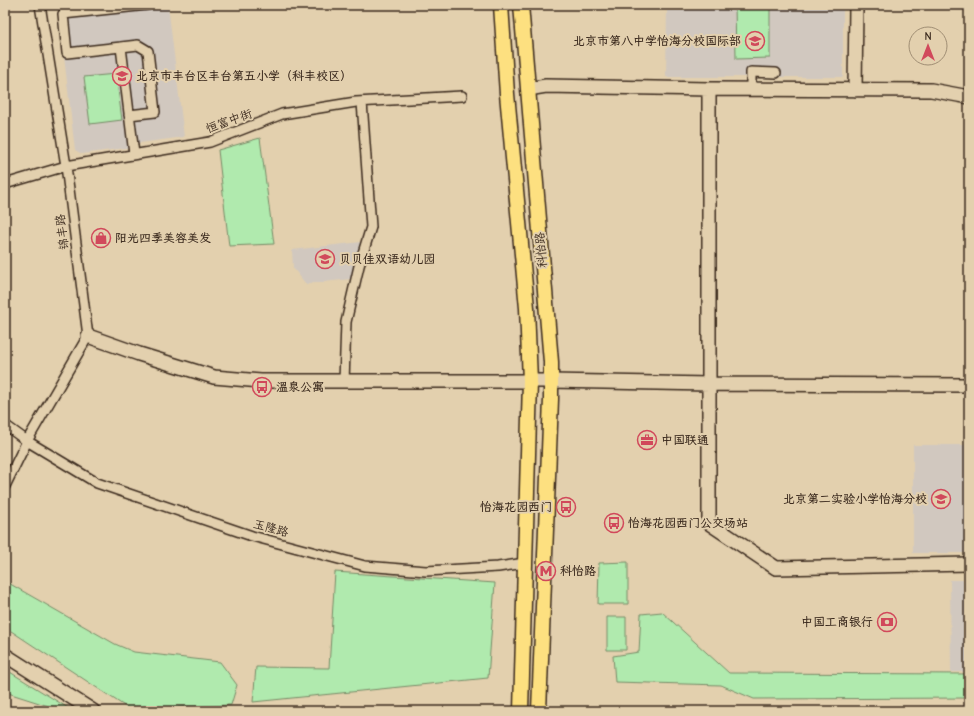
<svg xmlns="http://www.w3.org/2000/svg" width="974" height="716" viewBox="0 0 974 716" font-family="'Comic Neue','LXGW WenKai TC',sans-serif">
<rect width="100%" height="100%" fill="#e3d0ae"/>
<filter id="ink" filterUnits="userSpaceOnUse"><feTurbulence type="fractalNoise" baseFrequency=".025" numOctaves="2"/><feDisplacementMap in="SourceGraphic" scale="8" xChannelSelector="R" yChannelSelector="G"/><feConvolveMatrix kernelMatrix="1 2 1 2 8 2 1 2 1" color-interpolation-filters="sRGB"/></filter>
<g filter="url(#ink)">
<path fill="#d1c8bf" d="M113,5H168L184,137L132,144L133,147L82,154L75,150L59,14Z
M667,5H843V77H666Z
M361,242L351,279L306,284L293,268L292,250Z
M913,445H969V553H913Z
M950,580H969V672H951Z"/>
<path fill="#b0eaae" stroke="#768a66" d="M735,5H770V58L736,59Z
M116,74L122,120L90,124L84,77Z
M260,138L274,244L229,246L218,150Z
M628,562V604H598L599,563Z
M335,572L495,583L488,678L253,702L256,667L329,668Z
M5,581L115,644L134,652L220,662L237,685L231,705L129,709L5,627Z
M662,612L729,673L969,674V698L754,699L721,685L615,682L613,656L639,652L641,614Z
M607,617H626V650H607Z
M5,669L73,711H64L5,692Z"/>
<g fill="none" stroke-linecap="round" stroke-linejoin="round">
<g stroke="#3b2a1e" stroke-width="12">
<path id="street" d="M121,47L138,45L148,51L155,112L129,115
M751,90V72L776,73
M134,154L121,47L67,53L63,14L148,5
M5,184L66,166L210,142L282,114L356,102L462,96
M344,382L346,322L359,266L371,227L362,102
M5,425L27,441L97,483L252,536L365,566L426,571L498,567L525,563
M5,486L27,441L88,336L66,166L40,5"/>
</g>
<g stroke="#3b2a1e" stroke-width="16">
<path id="secondary" d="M528,89L546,86L709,89L931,90L969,97
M709,89V523L776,568L969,564
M855,90L856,5
M88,336L139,354L214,377L261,381H551L709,384L969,385
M5,655L93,711"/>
</g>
<g stroke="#3b2a1e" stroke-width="17">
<path id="primary" d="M501,5L507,94L527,308L530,381L521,711
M521,5L551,362V399L539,711"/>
</g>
<use href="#street" stroke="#e3d0ae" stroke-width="9"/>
<use href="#secondary" stroke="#e3d0ae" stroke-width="13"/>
<use href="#primary" stroke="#fde080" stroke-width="14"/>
</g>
</g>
<defs>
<g id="school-ring" transform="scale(1)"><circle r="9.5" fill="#e3d0ae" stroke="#d1495b" stroke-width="1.5"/><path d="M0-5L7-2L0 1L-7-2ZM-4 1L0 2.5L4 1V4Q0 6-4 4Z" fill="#d1495b"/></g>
<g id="shop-ring" transform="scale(1)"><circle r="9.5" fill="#e3d0ae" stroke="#d1495b" stroke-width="1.5"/><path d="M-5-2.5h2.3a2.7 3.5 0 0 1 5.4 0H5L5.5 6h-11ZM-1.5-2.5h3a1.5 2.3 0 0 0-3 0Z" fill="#d1495b"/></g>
<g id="bus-ring" transform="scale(1)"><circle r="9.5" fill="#e3d0ae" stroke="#d1495b" stroke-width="1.5"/><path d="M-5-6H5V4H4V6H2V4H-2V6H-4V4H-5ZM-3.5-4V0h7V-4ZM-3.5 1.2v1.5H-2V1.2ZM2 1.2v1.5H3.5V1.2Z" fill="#d1495b"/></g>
<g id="office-ring" transform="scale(1)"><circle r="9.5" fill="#e3d0ae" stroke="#d1495b" stroke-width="1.5"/><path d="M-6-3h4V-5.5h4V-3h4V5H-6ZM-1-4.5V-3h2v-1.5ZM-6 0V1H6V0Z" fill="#d1495b"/></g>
<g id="metro-ring" transform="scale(1)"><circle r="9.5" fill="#e3d0ae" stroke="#d1495b" stroke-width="1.5"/><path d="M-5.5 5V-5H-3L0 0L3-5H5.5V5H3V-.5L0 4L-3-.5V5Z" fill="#d1495b"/></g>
<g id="bank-ring" transform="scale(1)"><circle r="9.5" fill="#e3d0ae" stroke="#d1495b" stroke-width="1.5"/><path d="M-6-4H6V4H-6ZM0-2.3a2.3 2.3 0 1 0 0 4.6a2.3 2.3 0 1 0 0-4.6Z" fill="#d1495b"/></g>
</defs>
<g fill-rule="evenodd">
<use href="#school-ring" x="755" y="41"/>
<use href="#school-ring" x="122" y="76"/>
<use href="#shop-ring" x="101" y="238"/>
<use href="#school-ring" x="325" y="259"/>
<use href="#bus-ring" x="262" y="387"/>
<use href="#office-ring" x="647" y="440"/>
<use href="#school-ring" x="941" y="499"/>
<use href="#bus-ring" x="566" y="507"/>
<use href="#bus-ring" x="614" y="523"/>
<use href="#metro-ring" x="546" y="571"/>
<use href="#bank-ring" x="887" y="622"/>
</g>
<g text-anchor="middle" stroke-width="4" stroke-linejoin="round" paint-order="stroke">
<g font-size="12" font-weight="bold" fill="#3b2a1e" stroke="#e3d0ae" text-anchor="start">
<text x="741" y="45" text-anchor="end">北京市第八中学怡海分校国际部</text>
<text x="136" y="80">北京市丰台区丰台第五小学（科丰校区）</text>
<text x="115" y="242">阳光四季美容美发</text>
<text x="339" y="263">贝贝佳双语幼儿园</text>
<text x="276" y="391">温泉公寓</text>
<text x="661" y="444">中国联通</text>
<text x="927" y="503" text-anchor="end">北京第二实验小学怡海分校</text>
<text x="552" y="511" text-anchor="end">怡海花园西门</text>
<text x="628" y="527">怡海花园西门公交场站</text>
<text x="560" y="575">科怡路</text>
<text x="873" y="626" text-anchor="end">中国工商银行</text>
</g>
<g font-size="12" fill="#3b2a1e" stroke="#e3d0ae">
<text transform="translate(229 121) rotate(-20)" y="4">恒富中街</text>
<text transform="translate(62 232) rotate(-97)" y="4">锦丰路</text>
<text transform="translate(541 250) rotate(-95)" y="4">科怡路</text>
<text transform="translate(271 528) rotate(15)" y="4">玉隆路</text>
</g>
</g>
<rect width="974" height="716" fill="none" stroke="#e3d0ae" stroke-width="20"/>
<rect x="10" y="10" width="954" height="696" fill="none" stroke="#3b2a1e" stroke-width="1.5" filter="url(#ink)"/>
<g transform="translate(928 46)"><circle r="19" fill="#e3d0ae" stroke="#a08e74"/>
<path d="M0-3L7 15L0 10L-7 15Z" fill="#d1495b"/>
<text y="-6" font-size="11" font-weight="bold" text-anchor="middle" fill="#3b2a1e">N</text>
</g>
</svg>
